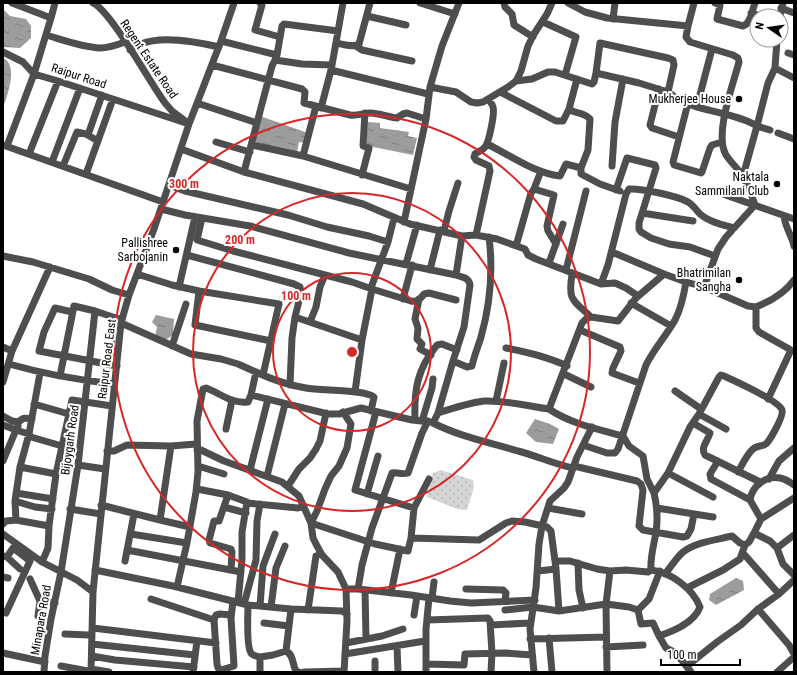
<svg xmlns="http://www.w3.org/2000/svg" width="797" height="675" viewBox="0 0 797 675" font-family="'Roboto Condensed',sans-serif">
<defs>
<pattern id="park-dots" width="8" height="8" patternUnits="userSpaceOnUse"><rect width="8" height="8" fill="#d5d5d5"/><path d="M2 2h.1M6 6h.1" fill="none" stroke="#b5b5b5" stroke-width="1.8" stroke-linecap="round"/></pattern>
<pattern id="water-ripples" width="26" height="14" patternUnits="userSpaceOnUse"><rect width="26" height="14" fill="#9c9c9c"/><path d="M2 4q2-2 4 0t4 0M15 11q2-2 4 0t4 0" fill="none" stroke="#7d7d7d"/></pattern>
</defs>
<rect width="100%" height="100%" fill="#fff"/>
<path fill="url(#park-dots)" d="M441,470L473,480L474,487L467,510L457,509L427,497L433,473Z"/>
<path fill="url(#water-ripples)" d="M3,9L10,16L26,19L31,26V38L20,48L3,47Z
M3,58C19,65 7,96 3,108Z
M260,116L308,133L305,143L299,142L297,153L253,142Z
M368,122L380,123V128L409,132L408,136L417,138L413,155L368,146L366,143Z
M156,315L174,319L173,335L164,341L155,337L157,327L152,322Z
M535,419L550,424L559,429L553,444L536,442L526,433Z
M736,578L743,581L744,590L716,605L709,600L710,594Z"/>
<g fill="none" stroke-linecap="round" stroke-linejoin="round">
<path stroke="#4e4e4e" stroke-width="7" d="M12,3L51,18L34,74L58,81L189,124
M93,3C111,11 150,83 165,103L172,111L184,120
M260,3L262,5L255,30L280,37
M420,3L455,14
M504,3L505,7L512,14L514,25L533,37
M568,3L585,12L607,18L688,26L686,37L690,42L733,55L738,58L739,62C733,85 714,134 726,155C731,163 739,169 743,177C749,186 752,196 755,205L726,237L718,249L704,287
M715,3L720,5L717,19L743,26C751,24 752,10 755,3
M781,8L794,13
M751,13L761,16
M367,16L406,25
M780,16L783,3
M51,18L55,3
M613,19L615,3
M543,22L576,37L565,75
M688,26L694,3
M46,35C63,40 82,47 100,48C108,48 117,45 125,42
M221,41L277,55L275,60L302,64L332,65L331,70L428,94
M336,43C343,44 353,48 359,44L370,3
M356,46L362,50L412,61
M130,50C133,48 137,45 141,44C162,35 197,42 219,47
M3,52L23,62L34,74L7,146
M788,53L794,55
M277,55L282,26L284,24L338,31
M212,65L302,89L305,92L304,103L350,115C358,116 363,113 370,113C379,113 388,117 397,118L403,114L407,113L426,119
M332,65L343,3
M775,68L794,78
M577,79L569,109C575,114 584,112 590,119L588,150L581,168V174L600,184L620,191
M516,81L532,79L548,72H555L592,84L594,82L596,73
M430,87L456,92L471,102L477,103L483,102L508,87L516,81L521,71L528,46L534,34L547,14L552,3
M659,89L650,125L652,128L679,137
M500,92L556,121H563L569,109
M668,92L639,83L596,73L600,43L668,58L673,60L674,65L668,92C693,113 730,110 757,126L768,83L775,68L777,40
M197,103L257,123
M688,103L673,162L674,165L701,173L702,172L710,148L712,145L722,142
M697,106L712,49
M321,108L331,70
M89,132L102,95
M778,133L794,139
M216,142L250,152
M487,144C510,155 534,173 560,176L566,164L581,168
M3,145L163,202
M252,145L303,156L411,189
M181,149L244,172L363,204L410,224L462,236L476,235L497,239L525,249L528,255L536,259L601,284L615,283L626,288L638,296
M29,154L58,81
M303,156L316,106
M52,162L80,88
M63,166L77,132L86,134L98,141
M612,166L615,122L623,79
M244,172L272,66L275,60
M86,174L113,99
M362,175L369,148L363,146L365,113
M743,176L757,126L770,130
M169,185L185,191L288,215L327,227L369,236L388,242
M534,189L541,171
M616,190L627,158L655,165L656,168L639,223V229L641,232L651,238L669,244L690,247L715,256
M720,193L794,219
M161,209L185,215L250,226L349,253L456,275L462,236
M642,213L693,221
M784,216C785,227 792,236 794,246
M202,218L197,240L233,251L352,282L372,289V285L388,242L394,218
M404,222L426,119L430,87L442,46L459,3
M444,231L449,211L458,183
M476,235L490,171L489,166L476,160L474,157L475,154C478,152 483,150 485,147C489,142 495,113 493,107C492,103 490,102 488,99
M489,237C493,269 490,305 481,337C478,347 474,356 472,366L467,367L453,361L438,413L433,423C461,437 488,442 518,451C537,456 554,464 573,468
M516,246L531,193L534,189L554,195L547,226L548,231L556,244
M187,255L294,284L300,287L301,293L295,317L362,340L372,289L411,301C418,302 420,299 424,294L429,293L456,300
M3,256L33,262L89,279L112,290L129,295
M549,263L563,224
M406,264L417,225
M430,270L440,230
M566,270L586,191
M137,274L172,285L199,291L279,304L263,375
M572,274C568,301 572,299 591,317
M686,282L704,287L748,306L756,307V328L759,332L791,350L768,399
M601,284L608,265L626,194L629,189C641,188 676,196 686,201C693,204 695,209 700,214C709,222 723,225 734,228
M179,287L195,217
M199,291L195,325L271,341
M403,299L412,265
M419,299L415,319L418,328L417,339L422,344L420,349L431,355
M631,303L671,326
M756,307C771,301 785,293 794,280
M72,312L55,308L44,332L39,351L117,366
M310,322L316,307L320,287L325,275
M121,323L191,354L221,359L238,364L256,372
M580,330L620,347L621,351L613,368L612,373L639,383
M172,346L186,304
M3,347L12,351
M506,348C527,352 548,357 567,366
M453,361L464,327L470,285C469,278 463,277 456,275
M9,364C44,374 78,380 114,384
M564,374L591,387
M60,376L74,306L95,311L122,320
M3,382L12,351L50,267
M290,385L292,338L295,317
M675,391L701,409
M355,392L362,340
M251,395L328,414H339L361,408L412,420L430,422
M496,401L504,363
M34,404L69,414
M343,412L351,424L347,448L339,466L331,476L325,489L317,511L311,523L375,544L408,551L411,538L479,540L506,523L512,521L525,522L547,527L551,531L555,561
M376,412L355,490L414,508
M438,413C453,408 469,403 484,401C505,400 528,406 549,409
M699,414L726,429
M3,416L12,421L19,422C22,417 27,418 32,419
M415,420C414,390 417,369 437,345L442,344L457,350
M422,421L432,388L433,379
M693,423L710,433C708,441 700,447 705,455L760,482
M3,425L16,430L18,426
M226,429L232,400
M29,434L31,437L62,446
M583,445L607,453H615L618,449L646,365C654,349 666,336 675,320C681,309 684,294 686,282L664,274L612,252
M197,450H201L224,461L282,482L299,496L311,523L313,538L316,544L322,555L338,572L346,589L347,621L344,672
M107,451H114L127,445L171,446L196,444
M3,461L16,430L29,434L40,373
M718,461L710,474L711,479L750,500
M78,465L105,469
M198,466L224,474
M574,466L637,481L641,484L643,490L639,526L643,530L683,537L687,536L691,529L694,514
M20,467L29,434
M250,470L268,399
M668,473L713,497
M267,476L285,404
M769,479L779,461L794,448
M288,486L299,469L310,458L316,449L320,441L326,413
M197,489L228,495L247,502L242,532V559L238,602
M16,493L53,499
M654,493L647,479L643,456L629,446L623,436C598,429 571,424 549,409L582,323L586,319L591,317L618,321L636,298L664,274
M367,494L378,456
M228,495L219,521H214L209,540L210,543L231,549L232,552L231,570
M15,501L35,507L52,509
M247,503L298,508L304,506
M101,505L160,520L171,446
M224,507L246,513
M548,508L582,514
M657,508L713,517
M70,509L101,514
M761,519L794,498
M16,520L49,526
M160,520L190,527
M3,524L6,521L16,520L15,501L20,467L56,474
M754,533L761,519L750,500C752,486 766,475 780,478C785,479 790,482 794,485
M3,534L42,562L77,580L93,592
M131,534L187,543
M411,538L414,508L429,479
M777,548L794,535
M127,550L241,572
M743,553L779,594
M3,556L7,557L20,569
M125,561L134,514
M42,562L48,548L49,526L56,474L72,400L112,406
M578,563L579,590L583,608
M556,569L559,611
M95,570L173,586L248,605L291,609L342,611L347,614
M538,571L556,569L555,561H570L597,569L610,571L626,570L648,572L651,570
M665,574C671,567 676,558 683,552C696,542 716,540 732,536L740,543L745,545L749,542L754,533L770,541L777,548L783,564L794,575
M3,577L8,578
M30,579L40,601
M177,587L187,543L196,492L198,472L197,421L203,389L206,388C220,393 231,404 248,402L251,395L256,372C273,380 287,385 306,388C320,391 365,389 374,397L371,411
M687,588L723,570L740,559L745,545
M346,589H358L411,595L450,601L471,603L535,600
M358,589L362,565L372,528L391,476L392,473C398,472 402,475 408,473L422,433L428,421
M466,589L503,590L506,593L505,601
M365,590L366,639
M391,593L400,549
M432,598L434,582
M151,599L214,620
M244,604L256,560L257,521L260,504
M248,605C248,614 246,646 251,653C253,656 257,656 260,657V672
M260,606L263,566L275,534
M271,607L276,568L285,546
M758,609L789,645L794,654
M308,610L316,556
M505,610L533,607L559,611L606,604L629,607L638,610L641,624L653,623L659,636
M638,610L649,599L660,571
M6,613L30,561L13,548L7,557
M231,615L220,614L216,615L214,620L217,664L218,668L221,670L234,666L231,618L233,601
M414,615L417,596
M38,616L40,601L55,603
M427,620L488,618L490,621L492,653L491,672
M264,623L289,626
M491,625L530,623
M93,628L216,643
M65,634L88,635
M549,638L552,672
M530,639L606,637
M346,643L382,636L403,629
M92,644L195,655
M397,646L398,672
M606,647L643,645
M286,651C294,655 292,664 296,671L299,672
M3,653L45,662
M345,654L425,641
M92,656L115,660L194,667
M260,657L273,655L286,651L291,609
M426,664L464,665L465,654L505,653L532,655
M61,666L88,671
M687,666L717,642L741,625L758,609L779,594L794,580
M91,669L109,672
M44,672L45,656L51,619L61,572L78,465L95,311
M91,672L93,592L121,323L129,295L154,229L189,124L221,41L234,3
M193,672L197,641
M304,672L344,671
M375,672V661
M426,672V629L429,598
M534,672L530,629L536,588L539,544L542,526L550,501L564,488L568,482L577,457L592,427
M607,672L606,604L610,571
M691,672L676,653L666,648L659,636C674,631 694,623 700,607C693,589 671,572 651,570C650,557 654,545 656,532C658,519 657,506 654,493L668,473L690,427L699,414L719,377L721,375L724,376C735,381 779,401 782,410C784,416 771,438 767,443C763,447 757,445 753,449C747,454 742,465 738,472
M777,672L794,657"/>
</g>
<g fill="none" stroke="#d62828" stroke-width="2">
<circle cx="352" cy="352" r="79"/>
<circle cx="352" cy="352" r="159"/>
<circle cx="352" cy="352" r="238"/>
</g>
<g fill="#000" stroke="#fff" stroke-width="1.5">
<circle cx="739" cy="99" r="4"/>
<circle cx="777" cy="184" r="4"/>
<circle cx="176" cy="250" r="4"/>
<circle cx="739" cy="280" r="4"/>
</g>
<g text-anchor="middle" stroke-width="4" stroke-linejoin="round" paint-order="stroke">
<g font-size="12" fill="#000" stroke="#fff">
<text transform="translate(149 59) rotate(56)" y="4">Regent Estate Road</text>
<text transform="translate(79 76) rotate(18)" y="4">Raipur Road</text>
<text transform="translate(107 359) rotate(-83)" y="4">Raipur Road East</text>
<text transform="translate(70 440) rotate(-82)" y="4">Bijoygarh Road</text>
<text transform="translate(41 620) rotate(-80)" y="4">Minapara Road</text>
</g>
<g font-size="12" fill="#000" stroke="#fff" text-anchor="end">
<text x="731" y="103">Mukherjee House</text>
<text x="769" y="181">Naktala<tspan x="769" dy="14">Sammilani Club</tspan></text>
<text x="168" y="247">Pallishree<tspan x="168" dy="14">Sarbojanin</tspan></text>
<text x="731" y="277">Bhatrimilan<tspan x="731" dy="14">Sangha</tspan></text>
</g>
</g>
<circle cx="352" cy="352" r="6" fill="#d62828" stroke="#fff" stroke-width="2"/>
<g font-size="12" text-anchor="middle" font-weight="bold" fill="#d62828" stroke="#fff" stroke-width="4" stroke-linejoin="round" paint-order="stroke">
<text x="184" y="188">300 m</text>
<text x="240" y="244">200 m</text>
<text x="296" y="300">100 m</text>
</g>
<rect width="797" height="675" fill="none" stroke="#000000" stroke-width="8"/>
<g transform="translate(769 28) rotate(283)"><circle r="19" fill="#ffffff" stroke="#999999"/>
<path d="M0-3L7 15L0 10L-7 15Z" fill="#000000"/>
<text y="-6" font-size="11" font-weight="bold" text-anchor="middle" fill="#000000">N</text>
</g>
<path d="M661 659v6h79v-6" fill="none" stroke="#000000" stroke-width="2"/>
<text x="667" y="659" font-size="12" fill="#000000" stroke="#ffffff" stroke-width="3" paint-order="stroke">100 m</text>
</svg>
